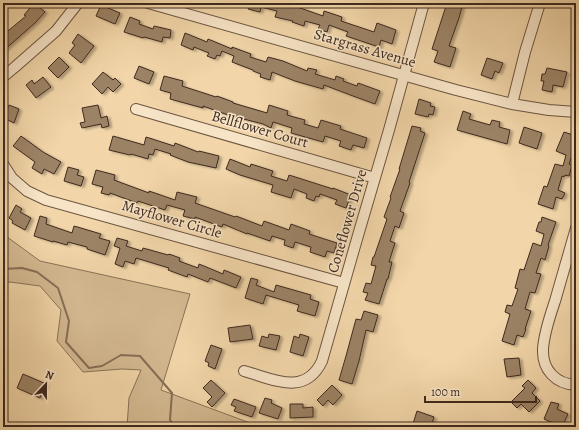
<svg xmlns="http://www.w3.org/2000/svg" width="579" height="430" viewBox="0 0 579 430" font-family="Alegreya,serif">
<defs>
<filter id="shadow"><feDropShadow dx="3" dy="1.5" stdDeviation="1" flood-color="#0004"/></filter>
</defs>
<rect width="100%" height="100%" fill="#f2d6a9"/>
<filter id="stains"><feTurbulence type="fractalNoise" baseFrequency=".005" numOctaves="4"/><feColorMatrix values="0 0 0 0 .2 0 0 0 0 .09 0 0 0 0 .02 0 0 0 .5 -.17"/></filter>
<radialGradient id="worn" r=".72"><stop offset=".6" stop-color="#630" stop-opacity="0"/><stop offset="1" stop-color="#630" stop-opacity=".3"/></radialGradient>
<path fill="#d4b991" stroke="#8a7258" d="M3,234L40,261L190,294L161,390L261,427H127L129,398L141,370L122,369L83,372L57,341L61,310L40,286L10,282L3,283Z"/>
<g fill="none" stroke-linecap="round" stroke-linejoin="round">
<path stroke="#866e55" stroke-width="2" d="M3,269L22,268L37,272L58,288L69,321L66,342L89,368L102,366L121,355L140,356L172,393L170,420L175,427"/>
</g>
<path fill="#9c8366" stroke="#3f2a1e" filter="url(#shadow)" d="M34,3L45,12L35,23L3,51V35L26,16L24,15Z
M250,3H286L323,16L324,11L342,17L341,21L374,32L377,23L396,30L392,44L381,40L379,47L346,36L348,32L329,25L327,32L318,29L320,25L305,21L304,26L292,22L293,21L275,17L277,11L261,7L260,12L248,9Z
M447,3H463L459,18L449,46L456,48L450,67L434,62L438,51L432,49Z
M101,5L120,13L115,24L96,16Z
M130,17L140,21L139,24L153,29L154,26L171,30L170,38L163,37L162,42L144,37L143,38L124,32Z
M185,33L207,42L208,39L232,49V47L251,54L250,57L266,62L268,57L283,61L307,71L308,68L317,70L315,74L335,80L336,76L344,79L343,81L357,86L358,83L380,91L375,104L353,96L324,85L323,89L295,81L272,72L270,80L260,77L261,74L253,71V70L232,62L234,56L222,51L220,56L217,55L215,59L207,56L209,53L194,47L193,50L181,45Z
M78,34L94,46L81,63L69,53L75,45L72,43Z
M59,57L69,67L58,78L48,68Z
M487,58L503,63L499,73L495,71L492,79L481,75Z
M139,66L154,72L149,84L134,78Z
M547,68L567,72L563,87L553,85L552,92L542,90L544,81H541L542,74H545Z
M103,72L113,80L115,78L121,84L113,92L108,87L102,94L92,84Z
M164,76L183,81L182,86L216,97L217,96L233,102V103L267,113L269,105L288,111L287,115L305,120L304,124L318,128L321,120L341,126L340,129L367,138L364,148L353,145L351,150L339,146L341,141L325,136L323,142L291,133L292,128L273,122L271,128L263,124L228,115L203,106V108L170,99L171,93L160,90Z
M43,77L51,87L36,98L26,85L32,80L34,84Z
M419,99L431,103L430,106L435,107L433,115L429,114L428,117L415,114Z
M9,105L19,109L14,123L4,118Z
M98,105L101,118L107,116L109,126L102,128L101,124L82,128L80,123L85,122L82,108Z
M463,111L471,114L469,119L490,125L492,120L500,122L499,127L510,130L507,144L457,130Z
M412,126L421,128L420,131L425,133L409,182L410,183L400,211L404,213L399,228L395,226L390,241L395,243L389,262H392L388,279H387L379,304L365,300L368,293L363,292L366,283L371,284L376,266L371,265L373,257H374L387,219L384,217L391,198L390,197L400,169H399Z
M524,127L542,133L537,149L519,143Z
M564,132L576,136V145L569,164L572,165L569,176L565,175L564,177L562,176L558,190L565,193L562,199L556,197L553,209L538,204L544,186L547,187L555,164L563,166L566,155L556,151Z
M21,136L43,152L61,162L54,174L44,169L42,174L32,168L35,162L13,146Z
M113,136L144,145L146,137L174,146L175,143L198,152L199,151L219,156L216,168L188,162L170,155L171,154L155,149L153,155L149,154L148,159L131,154L130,155L109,150Z
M230,159L250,167L251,164L273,171L271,176L287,181L289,175L333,189V188L351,195L346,208L335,204L337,200L320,194L319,197L316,196L314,201L306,198L307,194L294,189L291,198L271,192L273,185L240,175L226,169Z
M68,167L79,170L77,175L84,177L81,186L64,181Z
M96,170L115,175L114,180L149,193V191L175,200L177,192L197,197L195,203L235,217L236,216L262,226L264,221L289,230L291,224L310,231L309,234L337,243L334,253L327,251L325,257L310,252L311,247L295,242L293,248L284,245L285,240L272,236L270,241L247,233V234L223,224L222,227L195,217V219L183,216L185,210L167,205L165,210L138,201L137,203L110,193L109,195L101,193L103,187L92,184Z
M16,205L22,209L20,212L31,218L25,230L12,223L13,221L9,218Z
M40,216L47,218L46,224L72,233L74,226L101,234L99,238L110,241L105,255L87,249V247L68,242L67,245L53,241V242L34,236Z
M542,217L556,222L548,245L549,246L545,260L541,258L536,273L541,274L535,293L530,292L525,309L531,311L525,329H526L523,337L517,335L514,345L502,341L510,314L505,312L507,305L512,306L518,289L515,288L520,269L524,270L533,243L541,246L544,234L536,231L539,222H541Z
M117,238L128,241L126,246L142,251L143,248L168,255L169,254L180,258L179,261L198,268L199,264L223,274L224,270L241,277L236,288L210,278L208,282L188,274L187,277L168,270L169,268L136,258L134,264L125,261L123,267L115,264L120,248L114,246Z
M251,278L258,280L256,285L274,292L276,285L311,295L310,299L319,302L315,316L297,311L299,305L266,295L263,304L245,298Z
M364,311L378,315L373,332L366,330L359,361L352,384L339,380L346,356L356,319L361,320Z
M250,325L253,339L230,342L228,328Z
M269,334L280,336L276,350L259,346L262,336L268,338Z
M300,334L309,337L303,356L290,352L294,336L299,338Z
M211,345L222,349L215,369L208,366L209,363L205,361Z
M519,358L521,375L507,377L504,359Z
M23,374L46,384L40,398L17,388Z
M211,380L225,393L212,407L207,402L212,397L203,388Z
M528,380L536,388L532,393L540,401L529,412L521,404L517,408L511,402L525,388L522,386Z
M332,385L342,395L333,405L328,400L323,406L317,400Z
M265,398L272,400L271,403L282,408L278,419L259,413Z
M234,399L256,407L252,417L234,411L236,407L231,405Z
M551,402L559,404L557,409L568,414L562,427L544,419Z
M290,404H303V408L313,407V417L290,418Z
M417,411L434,417L431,427H412Z"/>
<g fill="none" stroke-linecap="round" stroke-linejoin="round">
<g stroke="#6c5541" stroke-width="12">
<path id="minor" d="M148,3L456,90L512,104L549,110L576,112
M3,77L15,67L56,31L78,3
M512,104L525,52L540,3
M136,109L375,178
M3,164L12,178L27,191L46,200L344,283
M576,228C569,252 562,277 555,301C550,316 544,333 543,349C542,370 556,384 576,385
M244,371C273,379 305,397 322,361L359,232L389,130L424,3"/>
</g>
<use href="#minor" stroke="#f7e4c7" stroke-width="10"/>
</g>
<g text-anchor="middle" stroke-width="3" stroke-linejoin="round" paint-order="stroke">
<g font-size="15" fill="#3f2a1e" stroke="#f7e4c7">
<text transform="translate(365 48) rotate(16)" y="5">Stargrass Avenue</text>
<text transform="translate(260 129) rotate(16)" y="5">Bellflower Court</text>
<text transform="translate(172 219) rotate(16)" y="5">Mayflower Circle</text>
<text transform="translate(347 221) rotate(-74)" y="5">Coneflower Drive</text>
</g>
</g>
<rect width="579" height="430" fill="none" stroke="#f2d6a9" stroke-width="16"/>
<rect x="4" y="4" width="571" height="422" fill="none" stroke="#3f2a1e" stroke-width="2"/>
<rect x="8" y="8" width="563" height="414" fill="none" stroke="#3f2a1e"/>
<g transform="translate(46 384) rotate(22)" stroke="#f7e4c7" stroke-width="3" paint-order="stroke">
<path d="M0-3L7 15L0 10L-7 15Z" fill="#3f2a1e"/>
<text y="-6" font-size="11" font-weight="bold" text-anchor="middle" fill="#3f2a1e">N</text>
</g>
<path d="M425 396v6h111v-6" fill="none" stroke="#3f2a1e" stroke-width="2"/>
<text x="431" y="396" font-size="12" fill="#3f2a1e" stroke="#f7e4c7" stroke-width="3" paint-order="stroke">100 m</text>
<rect width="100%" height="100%" filter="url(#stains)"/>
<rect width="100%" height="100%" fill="url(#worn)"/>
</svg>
